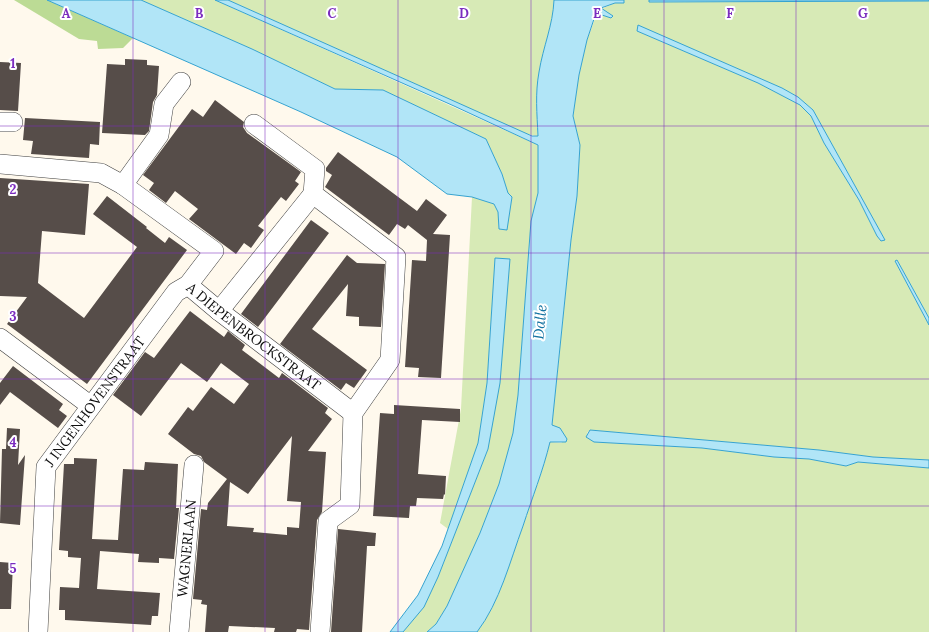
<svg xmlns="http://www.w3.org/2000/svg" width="929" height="632" viewBox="0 0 929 632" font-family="Lora,serif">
<rect width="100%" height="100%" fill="#fff9ed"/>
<path fill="#d7eab6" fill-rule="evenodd" d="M141,0H215L538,145V193L531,221L518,395L513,433L499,484L480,533L447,606L436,624L427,632H403L424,606L438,577L488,449L495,258L487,383L478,443L448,529L440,523L461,409L472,197L494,204L498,212L499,229L506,230L512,197L508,193L502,174L486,139L383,90L335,89L252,49Z
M228,0H554C553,25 543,47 539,72C535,94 537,114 538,136L526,134Z
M624,0H649V2L929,1V318L897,260L895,261L929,325V460L873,457L819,450L590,430L587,433L594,442L702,448L774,457L809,459L846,466L858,462L929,468V632H477C500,602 510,561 523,526C532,498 543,471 550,442L562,443L552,425L571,240L577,196L580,145L573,116L579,75L587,40L597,13L608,12L601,9L615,3H623ZM638,26L782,88L798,97L813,110L885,240L877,236L859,200L824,143L811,116L800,105L758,83L637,31Z"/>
<path fill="#bcdb95" d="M14,0H47L133,38L123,48L98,49L97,41L79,39Z"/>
<path fill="#b1e5f7" stroke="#36a3d0" d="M47,0H141L252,49L335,89L383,90L486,139L502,174L508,193L512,197L507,230L499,229L498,212L494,204L472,197L447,194L397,157L301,112Z
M215,0H228L532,136H538C537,113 535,94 539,72C543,47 553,25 554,0H624V3H615L601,8L613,16L611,18L596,13L587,40L579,75L573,116L580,145L577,196L571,240L552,425L560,428L567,439L566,442H550C543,471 532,498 523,526C510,561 500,602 477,632H427L436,624L447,606L480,533L499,484L513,433L518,395L531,221L538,193V145L454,106Z
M649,0H929V1L649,2Z
M638,25L782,88L798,97L813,110L885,240L881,241L877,236L859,200L824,143L811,116L800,105L758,83L637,31Z
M495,258L510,259L500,383L488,449L438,577L424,607L403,632H390L418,595L442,546L478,443L487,383Z
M897,260L929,318V325L895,261Z
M590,430L819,450L873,457L929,460V468L858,462L846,466L809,459L774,457L702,448L594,442L586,437Z"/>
<path fill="#564d49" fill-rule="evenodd" d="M125,59L147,60V65L159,66L157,95L153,102L149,131L145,135L102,133L107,64L125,65Z
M0,62L21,63L18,111L0,110Z
M215,100L244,122L243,127L247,133L301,172L295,181L299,184L286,201L281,197L258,226L264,230L251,248L244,243L236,254L189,219L198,209L175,191L166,203L149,190L154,183L143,175L192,109L203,117Z
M25,118L100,122L99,145L90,144L89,158L31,154L33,141L23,140Z
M338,152L417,211L426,199L447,215L433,234L450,235L441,378L418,377L419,368L405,367L412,260L426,261L427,240L408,225L405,229L397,224L389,235L325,187L332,175L326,171V168Z
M0,178L89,184L85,235L42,231L38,283L84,318L137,247L93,214L107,196L147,227L146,228L165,243L169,237L187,250L87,384L7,324L27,297L0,296Z
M311,220L329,233L258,327L241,314Z
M347,255L357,263L385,264L381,327L359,326V317L346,316L348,284L312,329L367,370L354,388L346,383L341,390L280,344Z
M190,311L224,337L228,331L245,345L242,350L279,378L282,373L328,408L325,413L332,419L308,451L326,452L322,512L317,520L309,630L297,629L296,632H274L275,628L229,626L228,632H205L207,605L201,604L202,600L193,599L201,509L207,510L208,503L227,479L204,462L201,456L194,454L168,434L188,407L193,411L211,387L234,404L249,384L221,363L207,382L181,363L141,416L113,395L145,352L154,358ZM292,436L287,501L301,502L299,528L287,527V535L253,532L254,528L227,526L230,482L248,494Z
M13,366L63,404L59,410L67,416L58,428L10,392L0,405V383Z
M394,405L460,409V422L422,420L418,474L446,476L445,495L444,494L443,499L417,498L416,506H410L409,518L373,516L380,413L394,414Z
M7,428L20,429L18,465L25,455L20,525L0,523L2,449H6Z
M74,458L97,459L92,539L118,540L123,469L144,470L145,462L178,464L176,508H179L174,559L159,558V563L138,562L139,554L100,551L97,589L160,593L158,616H152L151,625L65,620V610H59L60,587L79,588L81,558L68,557V551L59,550L64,464H74Z
M338,529L376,533L375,546H367L362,632H331Z
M0,562L13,563L11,609H0Z"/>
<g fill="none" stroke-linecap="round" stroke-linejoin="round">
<g stroke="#404040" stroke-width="20">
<g id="minor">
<path d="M0,122H13"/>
<path d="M254,124L315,169L313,194L396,257L390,360L353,413L350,505L328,521L320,632"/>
<path id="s1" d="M0,164L101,173L123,185L214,251L188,285L219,311L353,413"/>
<path d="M123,185L159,135L164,104L181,82"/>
<path d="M219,311L313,194"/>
<path d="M0,338L91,406"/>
<path id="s2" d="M38,632L46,467L176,292L188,285"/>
<path id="s3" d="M179,632L194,465"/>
</g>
</g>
<use href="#minor" stroke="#fff" stroke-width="19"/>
</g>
<path fill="none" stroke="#7b2cbf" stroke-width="1" stroke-opacity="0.55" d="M133,0V632M265,0V632M398,0V632M531,0V632M664,0V632M796,0V632M0,126H929M0,253H929M0,379H929M0,506H929"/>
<g text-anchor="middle" stroke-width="4" stroke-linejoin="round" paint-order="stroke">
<g font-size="14" fill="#0d0d0d" stroke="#fff">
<text dy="5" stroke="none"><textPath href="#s1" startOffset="365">A DIEPENBROCKSTRAAT</textPath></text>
<text dy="5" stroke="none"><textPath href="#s2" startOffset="247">J INGENHOVENSTRAAT</textPath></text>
<text dy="5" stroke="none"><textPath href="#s3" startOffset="84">WAGNERLAAN</textPath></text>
</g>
<g font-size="15" font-style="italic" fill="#1473a1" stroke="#fff">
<text transform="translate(540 322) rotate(-84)" y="5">Dalle</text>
</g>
</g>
<g font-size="13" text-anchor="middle" font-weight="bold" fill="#7b2cbf" stroke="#fff" stroke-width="4" stroke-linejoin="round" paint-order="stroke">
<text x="66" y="18">A</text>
<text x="199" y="18">B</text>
<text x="332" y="18">C</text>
<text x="464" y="18">D</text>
<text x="597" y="18">E</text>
<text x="730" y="18">F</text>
<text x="863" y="18">G</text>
<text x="13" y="68">1</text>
<text x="13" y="194">2</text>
<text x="13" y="321">3</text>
<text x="13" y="447">4</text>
<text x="13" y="573">5</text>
</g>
</svg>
